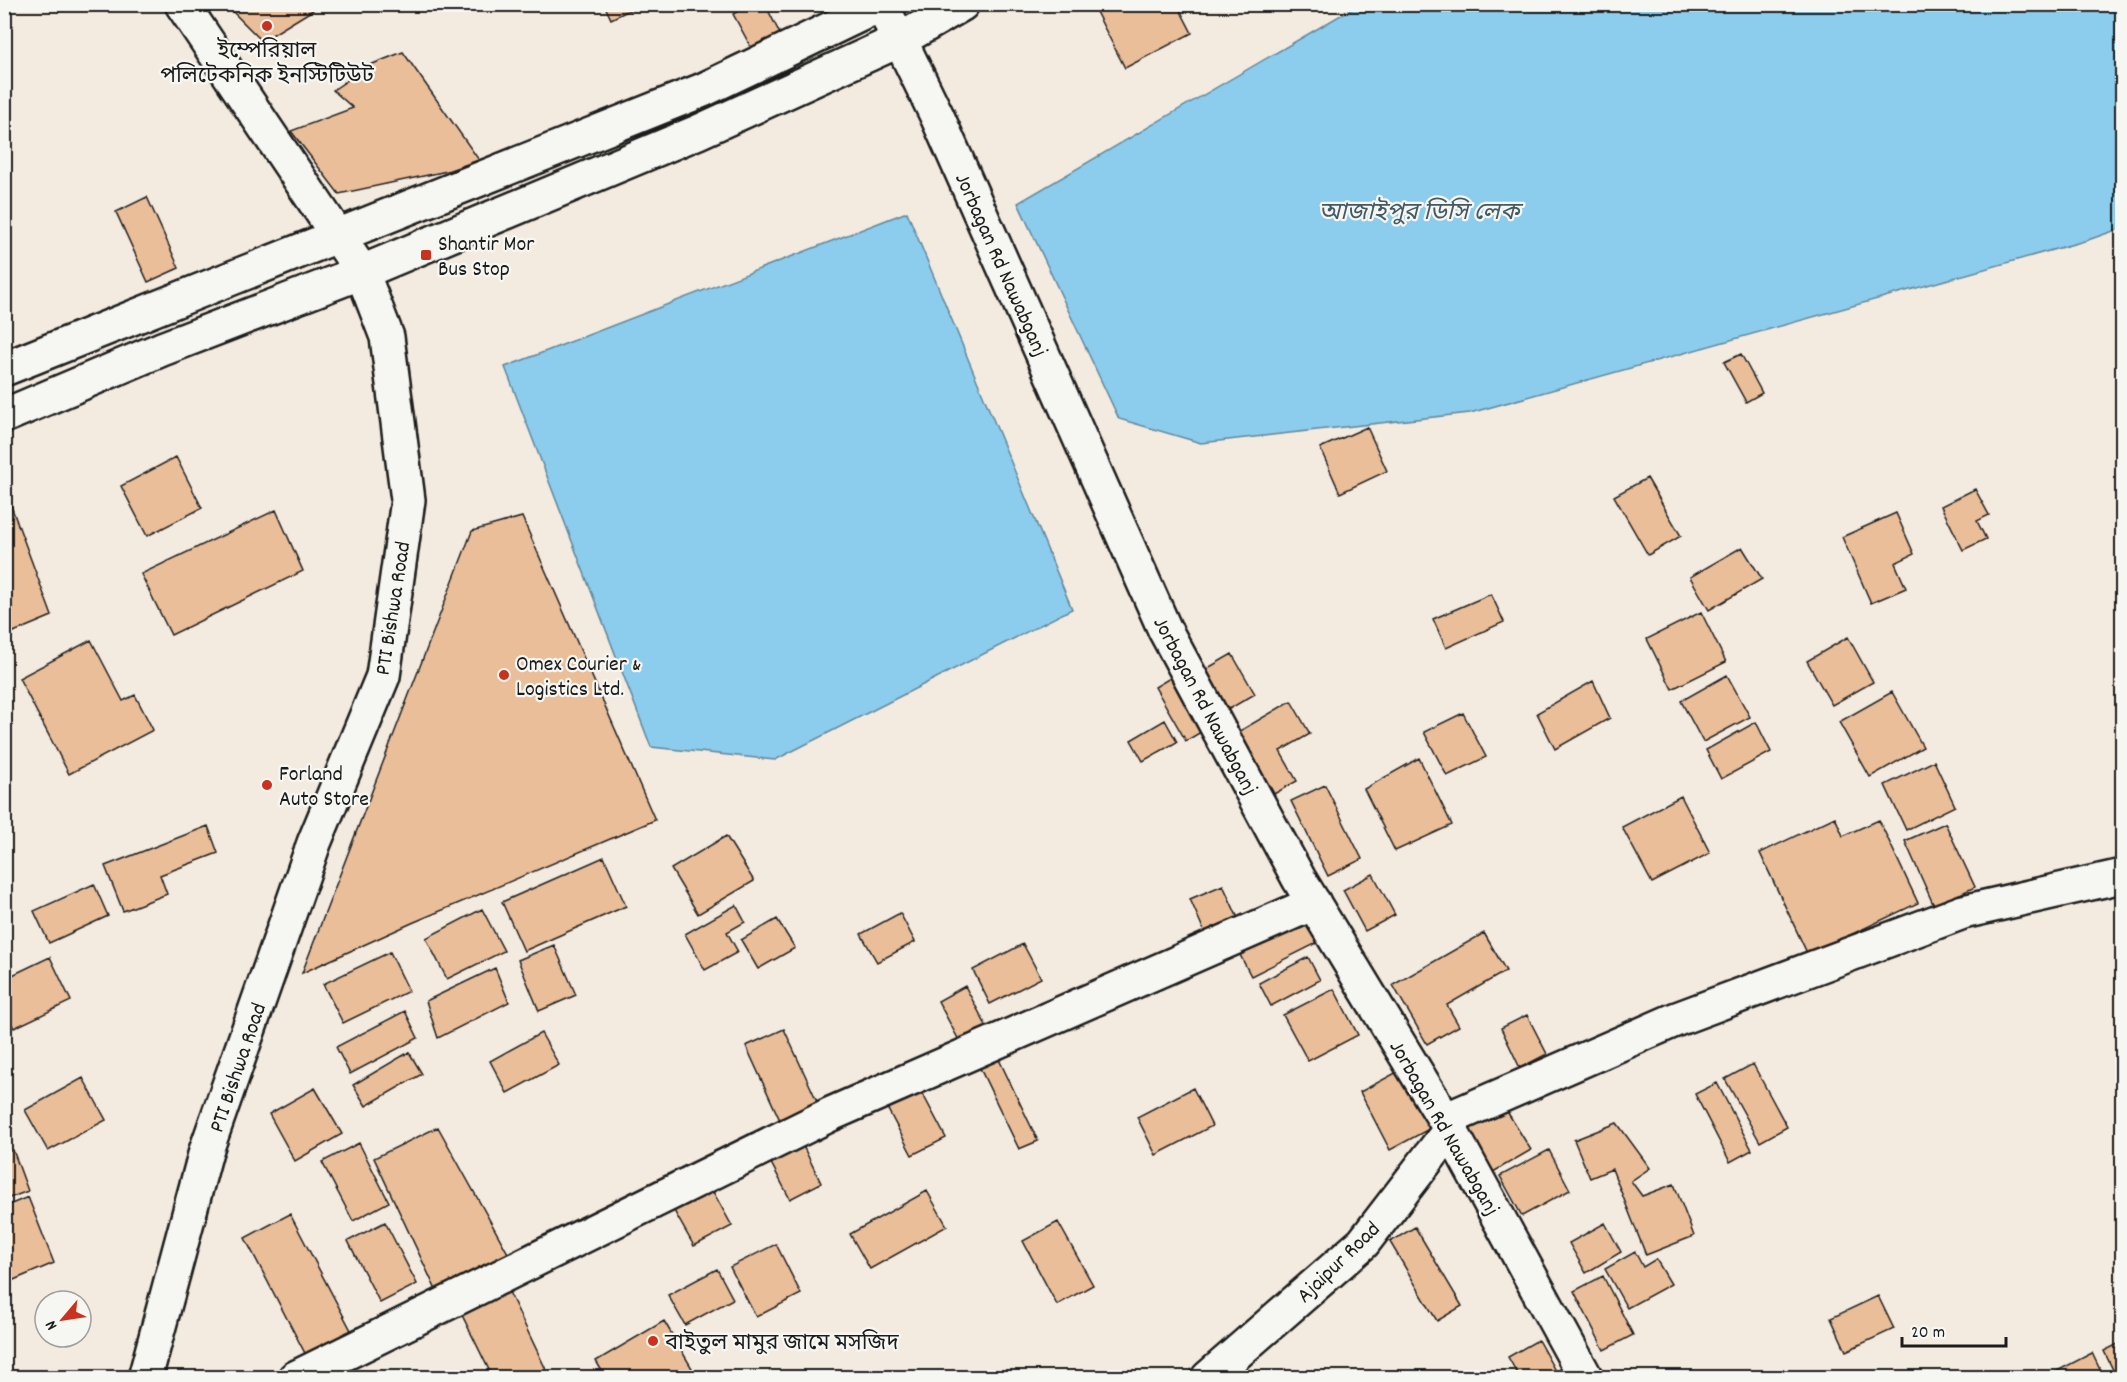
<svg xmlns="http://www.w3.org/2000/svg" width="2127" height="1382" viewBox="0 0 2127 1382" font-family="Dekko,'Noto Sans Bengali',sans-serif">
<rect width="100%" height="100%" fill="#f4ebe0"/>
<filter id="ink" filterUnits="userSpaceOnUse"><feTurbulence type="fractalNoise" baseFrequency=".0167" numOctaves="2"/><feDisplacementMap in="SourceGraphic" scale="12" xChannelSelector="R" yChannelSelector="G"/><feConvolveMatrix kernelMatrix="1 2 1 2 8 2 1 2 1" color-interpolation-filters="sRGB"/></filter>
<g filter="url(#ink)">
<path fill="#8ccced" stroke="#5f8699" stroke-width="1.5" d="M1358,5H2122V228L2088,240L1470,413L1201,443L1119,419L1018,203Z
M907,212L1072,609L775,760L651,747L505,367Z"/>
<path fill="#eabe99" stroke="#1c1c1c" stroke-width="1.5" d="M225,4H309L313,10L262,41Z
M604,4H642L611,19Z
M750,4H765L780,34L752,49L733,14Z
M1092,4H1177L1192,33L1125,68Z
M403,52L479,160L447,171L339,194L291,131L353,108L333,90L370,65Z
M147,197L179,268L148,282L116,212Z
M1741,354L1762,393L1746,402L1724,362Z
M1367,427L1387,471L1340,493L1320,448Z
M176,457L202,508L147,536L121,486Z
M1647,478L1681,536L1648,555L1614,496Z
M4,487L52,616L4,636Z
M1975,489L1989,515L1977,521L1986,539L1963,550L1941,506Z
M276,510L303,571L171,635L141,574Z
M1896,513L1914,554L1895,563L1906,588L1871,603L1842,537Z
M522,517L655,820L412,923L302,973L472,531Z
M1742,547L1762,579L1709,610L1690,577Z
M1491,594L1504,622L1446,648L1433,619Z
M1701,612L1726,662L1672,689L1647,639Z
M1848,637L1873,682L1832,705L1807,661Z
M91,640L123,701L135,695L153,730L69,774L19,678Z
M1232,654L1255,694L1224,712L1201,672Z
M1175,675L1206,729L1186,741L1155,687Z
M1727,675L1750,717L1703,742L1681,701Z
M1593,681L1610,718L1555,749L1537,713Z
M1892,692L1923,747L1870,777L1839,722Z
M1291,701L1310,734L1280,751L1297,781L1274,794L1238,732Z
M1463,713L1486,757L1447,776L1424,732Z
M1165,720L1177,742L1143,761L1131,740Z
M1756,722L1771,752L1721,779L1706,750Z
M1419,758L1452,825L1395,851L1364,789Z
M1934,761L1955,806L1906,830L1885,785Z
M1325,785L1362,859L1328,876L1291,801Z
M1681,796L1710,853L1652,883L1622,827Z
M1835,817L1843,836L1879,820L1918,903L1808,955L1760,853Z
M1945,823L1975,887L1934,906L1905,841Z
M208,826L218,853L160,875L167,894L123,911L105,866Z
M726,836L754,881L698,914L671,869Z
M604,857L626,906L524,951L502,902Z
M1373,874L1395,915L1365,931L1343,890Z
M94,884L108,916L49,943L34,911Z
M1223,885L1241,925L1208,940L1190,899Z
M736,905L745,922L727,932L738,952L705,970L685,934Z
M482,909L504,951L447,979L426,938Z
M900,913L915,942L877,962L861,934Z
M1306,916L1319,942L1251,976L1238,951Z
M777,919L795,948L758,969L741,940Z
M1484,933L1506,971L1447,1005L1459,1026L1427,1044L1393,985Z
M1023,944L1041,978L990,1004L973,970Z
M554,945L576,995L539,1011L518,960Z
M390,952L409,991L343,1023L323,984Z
M50,957L71,1001L14,1028L4,1010V979Z
M1308,957L1320,980L1271,1006L1259,983Z
M495,968L509,1002L438,1038L426,1001Z
M965,986L989,1031L962,1046L938,1001Z
M1334,989L1358,1035L1308,1061L1283,1015Z
M405,1011L418,1038L350,1074L336,1047Z
M1527,1015L1547,1054L1520,1068L1501,1028Z
M784,1029L822,1112L784,1129L746,1046Z
M541,1033L559,1065L507,1093L490,1061Z
M995,1051L1038,1141L1019,1149L976,1060Z
M409,1052L422,1074L366,1106L353,1085Z
M1753,1064L1787,1127L1760,1142L1725,1079Z
M1401,1070L1431,1128L1390,1150L1360,1092Z
M83,1078L106,1120L48,1151L25,1110Z
M1717,1083L1752,1150L1730,1162L1695,1094Z
M919,1087L946,1138L912,1155L885,1104Z
M315,1088L342,1134L295,1161L269,1114Z
M1193,1088L1212,1126L1156,1155L1137,1117Z
M1503,1105L1531,1150L1488,1175L1461,1130Z
M1617,1123L1650,1168L1631,1181L1642,1196L1674,1184L1694,1236L1646,1255L1612,1169L1590,1178L1574,1140Z
M438,1127L510,1257L436,1290L374,1158Z
M359,1143L389,1202L353,1221L322,1162Z
M803,1146L821,1183L790,1199L771,1163Z
M13,1150L28,1191L4,1200V1153Z
M1549,1150L1570,1190L1522,1216L1500,1176Z
M711,1188L732,1226L694,1246L673,1209Z
M927,1191L947,1226L870,1269L850,1234Z
M28,1197L54,1263L4,1284V1207Z
M290,1214L354,1336L308,1359L245,1238Z
M385,1222L417,1284L380,1303L348,1241Z
M1058,1222L1093,1285L1057,1305L1023,1241Z
M1605,1223L1621,1252L1586,1273L1569,1243Z
M1415,1227L1462,1306L1437,1321L1390,1242Z
M776,1244L801,1294L756,1317L730,1267Z
M1635,1252L1643,1267L1656,1259L1671,1284L1627,1308L1605,1269Z
M717,1269L733,1299L685,1325L668,1295Z
M1603,1276L1633,1335L1604,1350L1574,1291Z
M509,1292L550,1378H493L462,1315Z
M1878,1296L1894,1329L1846,1351L1831,1318Z
M664,1321L696,1375L692,1378H606L596,1361Z
M1538,1340L1559,1378H1520L1508,1357Z
M2122,1342V1378H2117L2104,1351Z
M2092,1353L2104,1378H2055L2053,1373Z"/>
<g fill="none" stroke-linecap="round" stroke-linejoin="round">
<g stroke="#1c1c1c" stroke-width="38">
<path id="minor" d="M881,5L900,40L937,116L1165,630L1299,879L1445,1120L1586,1378
M4,369L703,90L882,4
M4,416L162,349L362,272L698,132L900,40L962,4
M1445,1120L1677,1019L1963,912L2122,876
M295,1378L831,1114L1314,903
M1208,1378L1363,1243L1450,1130"/>
</g>
<g stroke="#1c1c1c" stroke-width="38">
<path id="highway" d="M145,1378L206,1151L314,843L383,676L408,500L387,337L362,272L182,4"/>
</g>
<use href="#minor" stroke="#f6f6f2" stroke-width="33"/>
<use href="#highway" stroke="#f6f6f2" stroke-width="33"/>
</g>
</g>
<g fill="#c8321e" stroke="#f6f6f2" stroke-width="2">
<circle cx="267" cy="26" r="6"/>
<rect x="420" y="249" width="12" height="12" rx="3"/>
<circle cx="504" cy="675" r="6"/>
<circle cx="267" cy="785" r="6"/>
<circle cx="653" cy="1341" r="6"/>
</g>
<g text-anchor="middle" stroke-width="4.5" stroke-linejoin="round" paint-order="stroke">
<g font-size="22" fill="#1c1c1c" stroke="#f6f6f2" text-anchor="start">
<text x="267" y="57" text-anchor="middle">ইম্পেরিয়াল<tspan x="267" dy="25">পলিটেকনিক ইনস্টিটিউট</tspan></text>
<text x="438" y="250">Shantir Mor<tspan x="438" dy="25">Bus Stop</tspan></text>
<text x="516" y="670">Omex Courier &amp;<tspan x="516" dy="25">Logistics Ltd.</tspan></text>
<text x="279" y="780">Forland<tspan x="279" dy="25">Auto Store</tspan></text>
<text x="665" y="1349">বাইতুল মামুর জামে মসজিদ</text>
</g>
<g font-size="22" fill="#1c1c1c" stroke="#f6f6f2">
<text transform="translate(1003 264) rotate(66)" y="8">Jorbagan Rd Nawabganj</text>
<text transform="translate(391 608) rotate(-81)" y="8">PTI Bishwa Road</text>
<text transform="translate(1207 705) rotate(62)" y="8">Jorbagan Rd Nawabganj</text>
<text transform="translate(236 1067) rotate(-71)" y="8">PTI Bishwa Road</text>
<text transform="translate(1446 1127) rotate(60)" y="8">Jorbagan Rd Nawabganj</text>
<text transform="translate(1337 1261) rotate(-44)" y="8">Ajaipur Road</text>
</g>
<g font-size="24" font-style="italic" fill="#435a65" stroke="#f6f6f2">
<text x="1419" y="219">আজাইপুর ডিসি লেক</text>
</g>
</g>
<rect width="2127" height="1382" fill="none" stroke="#f6f6f2" stroke-width="24"/>
<rect x="12" y="12" width="2103" height="1358" fill="none" stroke="#1c1c1c" stroke-width="2" filter="url(#ink)"/>
<g transform="translate(63 1319) rotate(241)"><circle r="28" fill="#f6f6f2" stroke="#9f9f9c" stroke-width="1.5"/>
<path d="M0-4.5L10 22L0 15L-10 22Z" fill="#c8321e"/>
<text y="-9" font-size="16" font-weight="bold" text-anchor="middle" fill="#1c1c1c">N</text>
</g>
<path d="M1902 1337v9h104v-9" fill="none" stroke="#1c1c1c" stroke-width="3"/>
<text x="1911" y="1337" font-size="18" fill="#1c1c1c" stroke="#f6f6f2" stroke-width="4.5" paint-order="stroke">20 m</text>
</svg>
